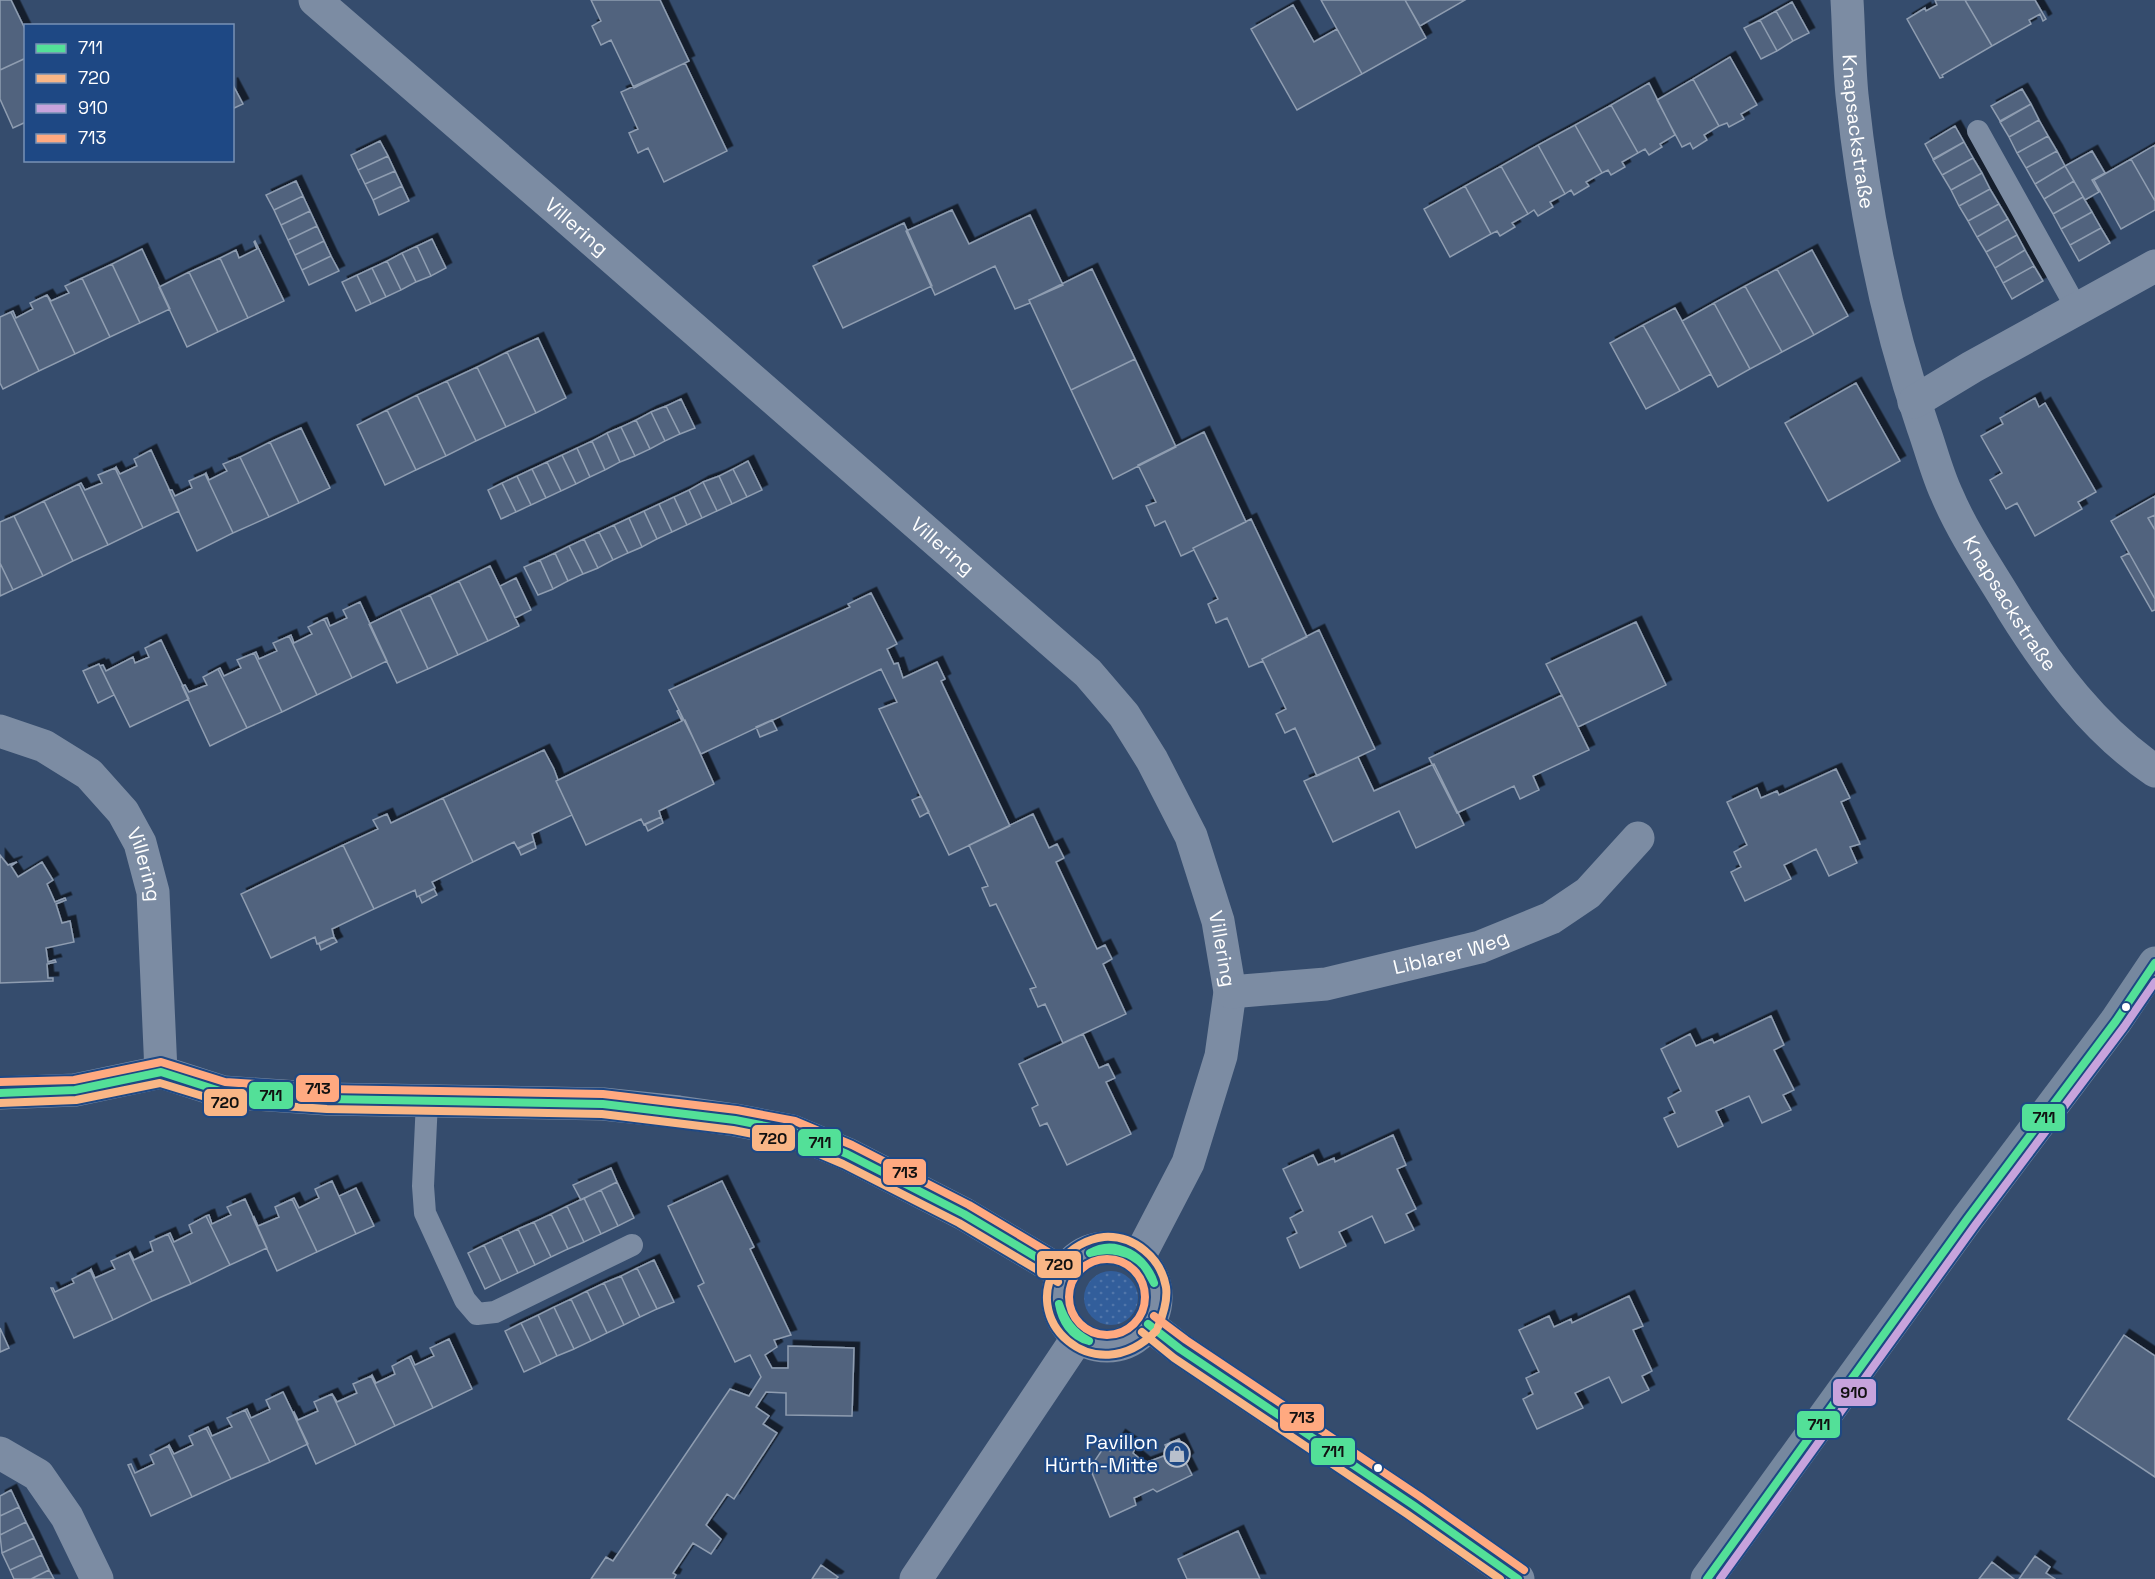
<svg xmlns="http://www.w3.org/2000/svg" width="2155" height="1579" viewBox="0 0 2155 1579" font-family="'Space Grotesk',sans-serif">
<defs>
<pattern id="grass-dots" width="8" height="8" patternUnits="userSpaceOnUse" patternTransform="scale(1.5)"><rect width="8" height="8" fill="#325e9b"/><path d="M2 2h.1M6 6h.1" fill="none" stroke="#5176aa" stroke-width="1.8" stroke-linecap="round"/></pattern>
<filter id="shadow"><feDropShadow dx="5.5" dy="-5.5" stdDeviation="0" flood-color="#0009"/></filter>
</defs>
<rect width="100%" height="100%" fill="#354c6d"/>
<path fill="url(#grass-dots)" d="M1084 1298a27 27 0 1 1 54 0a27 27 0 1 1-54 0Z"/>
<path fill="#51647e" stroke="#8f9db1" stroke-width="1.5" filter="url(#shadow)" d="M0,0H11L26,31V58L0,70Z
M591,0H660L689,61L634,88L611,40L601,45L592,26L601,21Z
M1321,0H1405L1426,38L1362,74Z
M1405,0H1465L1420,26Z
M1935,0H1965L1992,46L1942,75L1943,77L1940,78L1907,19L1925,8L1926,11L1937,5Z
M1965,0H2035L2046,19L2043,21L2040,14L2029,20L2031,24L1992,46Z
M1792,2L1809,33L1793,41L1776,11Z
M1293,5L1314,42L1337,29L1362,74L1297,110L1251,29Z
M1776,11L1793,41L1777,51L1760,20Z
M1760,20L1777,51L1761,59L1744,28Z
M1730,57L1757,105L1741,114L1744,119L1729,127L1727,123L1719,126L1693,79Z
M26,58V122L13,128L0,99V70Z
M685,63L727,151L664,182L648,148L638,153L629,133L638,129L621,92Z
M1693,79L1719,126L1704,135L1707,140L1693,149L1690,143L1682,147L1657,100Z
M232,83L243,104L232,109Z
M1649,83L1675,135L1660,144L1662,147L1649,155L1645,149L1638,153L1611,105Z
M2022,89L2031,104L2000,121L1991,106Z
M2031,104L2039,120L2009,137L2000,122Z
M1611,105L1638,153L1622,162L1625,167L1611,175L1608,170L1602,173L1575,125Z
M2039,120L2048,136L2017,153L2009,137Z
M1575,125L1602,173L1586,182L1589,186L1574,195L1571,190L1565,194L1538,145Z
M1955,126L1964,142L1933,159L1925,144Z
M2048,136L2057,151L2026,168L2017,153Z
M380,141L388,156L358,170L351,155Z
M1964,142L1973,158L1942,175L1933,160Z
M1538,145L1565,194L1550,202L1553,207L1538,216L1534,210L1528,214L1501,166Z
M2155,145V201L2131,159Z
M2057,151L2065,166L2035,184L2026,168Z
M2092,151L2105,173L2092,180L2099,192L2085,200L2065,166Z
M388,156L395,171L365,184L358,170Z
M1973,158L1982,173L1951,190L1942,175Z
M2131,159L2155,201V210L2121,229L2094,180Z
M1501,166L1528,214L1512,223L1515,227L1500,236L1497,231L1491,234L1465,186Z
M2065,166L2074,181L2044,199L2035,184Z
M395,171L402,186L373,200L365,184Z
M1982,173L1990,189L1959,206L1951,190Z
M296,181L303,196L274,210L266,195Z
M2074,181L2083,197L2053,214L2044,199Z
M402,186L409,201L379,215L373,200Z
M1465,186L1491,234L1450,257L1424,209Z
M1990,189L1999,204L1968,221L1959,206Z
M303,196L310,211L281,225L274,210Z
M2083,197L2092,212L2061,229L2053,214Z
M1999,204L2008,219L1977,237L1968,221Z
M952,210L969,244L1030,215L1063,285L1029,300L1030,303L1015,309L995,266L935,295L906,231Z
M310,211L317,226L288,240L281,225Z
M2092,212L2101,228L2070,245L2061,229Z
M2008,219L2017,235L1986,252L1977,237Z
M904,223L932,286L843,328L813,266Z
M317,226L324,241L295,255L288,240Z
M2101,228L2110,243L2079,261L2070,245Z
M2017,235L2025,250L1995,268L1986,252Z
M432,239L446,268L431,276L417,246Z
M255,241L284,301L248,318L220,258L236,250L239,258L257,249L254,242Z
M324,241L331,256L302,270L295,255Z
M417,246L431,276L416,282L402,253Z
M142,249L170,309L140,323L112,264Z
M1812,250L1848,316L1814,335L1777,269Z
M2025,250L2034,266L2003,283L1995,268Z
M402,253L416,282L401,290L387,261Z
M331,256L339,271L309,285L302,270Z
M220,258L248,318L218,332L189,272Z
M387,261L401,290L386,297L372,268Z
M112,264L140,323L110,337L82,278Z
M2034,266L2043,281L2012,299L2003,283Z
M372,268L386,297L371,304L357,275Z
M1092,269L1135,359L1071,390L1029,300Z
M1777,269L1814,335L1782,352L1745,286Z
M189,272L218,332L187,347L159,287Z
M357,275L371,304L356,311L342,282Z
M82,278L110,337L75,354L47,295L51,301L69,293L65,286Z
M1745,286L1782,352L1750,369L1714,303Z
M47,295L75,354L39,371L11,312L13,311L16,318L33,309L30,303Z
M1714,303L1750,369L1718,387L1682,321Z
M1675,308L1711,374L1680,391L1643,325Z
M11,312L39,371L3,389L0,383V317Z
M1643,325L1680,391L1646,409L1610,343Z
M538,338L566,398L536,413L507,352Z
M507,352L536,413L506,427L477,367Z
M1135,359L1176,447L1113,479L1071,390Z
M477,367L506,427L476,441L447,381Z
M447,381L476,441L446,456L417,395Z
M1856,383L1900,461L1828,501L1785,423Z
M417,395L446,456L416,470L387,410Z
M2035,398L2039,407L2045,403L2096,492L2078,502L2082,509L2035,536L2017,503L2006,509L1990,480L2002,473L1981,436L2003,424L2000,418Z
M681,399L695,428L680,434L666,406Z
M666,406L680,434L665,441L651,412Z
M387,410L416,470L385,485L357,425Z
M651,412L665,441L650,449L636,420Z
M636,420L650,449L635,456L621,427Z
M621,427L635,456L620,462L607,433Z
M301,428L330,488L299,503L270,442Z
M1204,432L1246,522L1193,548L1194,550L1181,556L1165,521L1155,526L1146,506L1156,502L1138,465Z
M607,433L620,462L605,470L592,441Z
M592,441L605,470L590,477L577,448Z
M270,442L299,503L269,517L240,457Z
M577,448L590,477L576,484L562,455Z
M151,450L179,511L143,528L115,468L116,467L120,474L137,466L134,459Z
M562,455L576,484L561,491L547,462Z
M240,457L269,517L233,533L205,474L206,473L209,480L227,471L223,464Z
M748,461L762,490L747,497L733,469Z
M547,462L561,491L546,498L532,469Z
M115,468L143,528L108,545L79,484L81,483L85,490L102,483L98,475Z
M532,469L546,498L531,505L517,476Z
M733,469L747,497L732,504L719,476Z
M205,474L233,533L197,551L169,490H172L175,496L192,488L189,481Z
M517,476L531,505L516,512L502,483Z
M719,476L732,504L717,511L703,482Z
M703,482L717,511L702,518L689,490Z
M502,483L516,512L501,519L488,490Z
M79,484L108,545L73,561L44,501Z
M689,490L702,518L687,525L674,497Z
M2155,496V515L2148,518L2155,530V599L2111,521Z
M674,497L687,525L672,532L659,504Z
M44,501L73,561L43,576L14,516Z
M659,504L672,532L657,539L644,511Z
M644,511L657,539L642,547L629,518Z
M2155,515V530L2148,518Z
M14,516L43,576L13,590L0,563V522Z
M629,518L642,547L628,553L614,525Z
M1251,519L1307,637L1262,659L1263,661L1249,667L1227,618L1216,623L1208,604L1218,599L1193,548Z
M614,525L628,553L613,560L599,532Z
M599,532L613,560L598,568L584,539Z
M584,539L598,568L583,574L569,546Z
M569,546L583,574L568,581L555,553Z
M555,553L568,581L553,589L540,560Z
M2129,553L2155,599V610L2152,611L2121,557Z
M540,560L553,589L538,595L524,567Z
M0,563L13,590L0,596Z
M490,566L519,626L488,641L459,581Z
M516,578L531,610L515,618L500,586Z
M459,581L488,641L458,655L430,595Z
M871,593L897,644L887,649L894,664L898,663L903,678L937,662L945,679L941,681L1010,826L949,855L879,709L897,702L881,669L701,754L669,690L850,607L848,604Z
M430,595L458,655L428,669L400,609Z
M360,602L387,661L352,678L324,619L327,618L330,626L347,618L343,610Z
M400,609L428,669L397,683L369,624Z
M324,619L352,678L317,695L289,636L291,635L294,643L312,634L308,627Z
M1636,622L1666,685L1578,727L1546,664Z
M1319,630L1375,749L1317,776L1295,728L1285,733L1276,714L1286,709L1262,659Z
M289,636L317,695L282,712L254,653L256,652L259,659L277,651L273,643Z
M161,640L189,699L130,727L100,666L103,665L106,671L133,657L135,663L149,657L145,648Z
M254,653L282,712L247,728L218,669L220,668L224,676L241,668L237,660Z
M99,664L114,695L98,703L83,671Z
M218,669L247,728L210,746L182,686L185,685L189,692L207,685L203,677Z
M1562,695L1589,750L1533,776L1539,790L1520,799L1514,786L1457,813L1429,758Z
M679,710L683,720H685L714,784L659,811L661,817L644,825L641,819L586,845L556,781L682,721L677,711Z
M772,720L777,730L760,737L756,727Z
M544,750L554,769L558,780L556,781L572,815L532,834L534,841L518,849L514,842L473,862L443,798Z
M1358,757L1374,791L1434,764L1464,825L1416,848L1399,811L1333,842L1304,781Z
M1836,769L1850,798L1841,802L1860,844L1850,847L1857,863L1829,876L1816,849L1784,865L1791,879L1745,901L1731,872L1741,867L1734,852L1747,845L1727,802L1757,788L1761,798L1777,791L1779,795Z
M921,796L929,812L920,817L912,800Z
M443,798L473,862L432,882L435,888L417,897L415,890L374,909L343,845L378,829L373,820L387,814L391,823Z
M1033,814L1049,848L1057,844L1064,858L1056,862L1097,949L1105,945L1112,959L1103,964L1126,1014L1063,1043L1045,1004L1038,1007L1030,989L1036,987L996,904L990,906L982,888L988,886L969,845Z
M661,817L663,823L648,831L645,824Z
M534,841L536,848L521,855L518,848Z
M343,845L374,909L332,929L334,937L317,944L315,937L271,958L241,894Z
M0,855L8,865L17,862L11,866L18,877L42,862L53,880L47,884L55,902L65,898L66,900L56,904L62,923L70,921L74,942L46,948L48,962L55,960L56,962L47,964L48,978H53V981L0,983Z
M434,889L437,895L422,903L419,896Z
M334,937L337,942L321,950L319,944Z
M1771,1016L1784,1045L1774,1050L1794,1090L1783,1095L1791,1110L1762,1123L1749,1096L1716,1111L1723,1126L1678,1147L1664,1118L1675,1113L1668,1098L1681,1091L1661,1049L1690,1034L1696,1046L1712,1039L1714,1043Z
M1083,1034L1099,1068L1108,1064L1115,1078L1106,1082L1131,1134L1067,1165L1047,1123L1040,1126L1032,1108L1038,1105L1019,1064Z
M1393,1135L1406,1165L1397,1169L1416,1209L1406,1214L1414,1230L1385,1243L1372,1216L1339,1232L1346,1246L1300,1268L1287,1238L1297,1233L1290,1218L1303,1211L1283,1169L1313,1155L1318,1165L1334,1158L1335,1162Z
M611,1168L617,1182L581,1200L573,1185Z
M332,1181L356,1234L317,1252L292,1199L294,1198L299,1208L319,1198L315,1189Z
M722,1181L754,1247L750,1249L791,1335L774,1340L777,1347L765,1355L772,1368H788V1346L854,1348L852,1416L786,1415V1393L766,1392L756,1407L769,1416L763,1424L777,1433L734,1499L727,1494L706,1525L721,1539L711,1554L693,1543L673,1573L676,1575L674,1579H591L606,1557L613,1561L730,1389L749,1396L761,1377L750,1355L735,1362L698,1286L704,1283L668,1206Z
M617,1182L634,1218L618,1226L601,1190Z
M356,1188L374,1226L356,1234L339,1196Z
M601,1190L618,1226L601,1234L584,1198Z
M584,1198L601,1234L584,1242L567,1206Z
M245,1199L267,1248L230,1265L206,1216L209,1215L212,1224L231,1215L227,1207Z
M292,1199L317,1252L277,1271L253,1218L254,1217L258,1226L279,1217L275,1207Z
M567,1206L584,1242L568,1249L551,1214Z
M551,1214L568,1249L551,1257L534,1222Z
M206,1216L230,1265L191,1284L168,1234L170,1233L174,1242L192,1233L189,1225Z
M534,1222L551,1257L535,1265L518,1229Z
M518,1229L535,1265L518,1273L501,1237Z
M168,1234L191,1284L152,1301L129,1253L130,1252L134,1260L153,1251L150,1242Z
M501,1237L518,1273L501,1281L484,1245Z
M484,1245L501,1281L485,1289L468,1253Z
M129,1253L152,1301L113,1320L90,1270L91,1269L95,1278L115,1269L111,1261Z
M654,1260L674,1302L657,1309L637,1268Z
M637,1268L657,1309L640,1317L621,1276Z
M90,1270L113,1320L74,1338L51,1288H53L55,1292L74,1283L72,1279Z
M621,1276L640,1317L624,1325L604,1283Z
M604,1283L624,1325L607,1333L587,1291Z
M587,1291L607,1333L591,1341L571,1299Z
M1629,1296L1643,1326L1633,1330L1652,1371L1642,1376L1649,1390L1622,1403L1609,1377L1575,1393L1583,1408L1537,1429L1523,1399L1533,1394L1526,1378L1539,1372L1519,1330L1549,1316L1554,1327L1571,1319L1572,1323Z
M571,1299L591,1341L574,1349L554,1307Z
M554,1307L574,1349L557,1356L538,1315Z
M538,1315L557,1356L541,1364L521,1323Z
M521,1323L541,1364L524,1372L505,1331Z
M0,1328L9,1348L0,1352Z
M2124,1335L2155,1356V1477L2068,1419Z
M449,1339L472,1389L433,1408L409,1357L411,1356L415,1365L434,1356L430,1348Z
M409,1357L433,1408L395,1426L371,1376L372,1375L376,1383L395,1374L392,1366Z
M371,1376L395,1426L356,1445L332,1394L337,1402L357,1393L353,1384Z
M283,1392L308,1444L270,1462L245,1410L247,1409L251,1418L270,1409L266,1400Z
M332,1394L356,1445L316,1464L293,1413L294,1412L298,1420L318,1411L314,1402Z
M245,1410L270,1462L231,1479L206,1428L208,1427L212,1436L232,1427L227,1418Z
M206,1428L231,1479L192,1497L168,1446L169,1445L174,1454L193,1445L189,1436Z
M1120,1435L1136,1446L1133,1453L1145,1463L1169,1454L1165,1445L1179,1439L1188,1458L1185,1461L1192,1475L1157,1492L1153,1489L1134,1498L1136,1505L1110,1517L1090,1468L1104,1447L1110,1451Z
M168,1446L192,1497L151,1516L128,1465L131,1464L135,1473L154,1464L150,1455Z
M11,1490L19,1507L0,1516V1496Z
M19,1507L26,1522L0,1535V1516Z
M26,1522L34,1538L2,1553L0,1535Z
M1238,1531L1260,1579H1187L1178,1559Z
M34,1538L42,1555L10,1570L2,1553Z
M42,1555L49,1570L31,1579H14L10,1570Z
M2035,1556L2050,1567L2046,1573L2055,1579H2019Z
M1992,1562L2014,1579H1979Z
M821,1565L838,1577L836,1579H812Z
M49,1570L54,1579H31Z"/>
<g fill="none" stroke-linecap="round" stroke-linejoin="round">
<path stroke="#7c8ca3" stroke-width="22" d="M1978,131L2077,309
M427,1101L423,1186L425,1213L465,1300L477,1314L495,1312L632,1245"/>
<g stroke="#7c8ca3" stroke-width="33">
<path id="s1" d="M315,0L567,218L1088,673L1124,715L1152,760L1191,836L1218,921L1230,992L1221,1056L1188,1163L1138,1259"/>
<path id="s2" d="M1847,0C1849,32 1849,64 1852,95C1864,208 1886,320 1923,427C1931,449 1937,474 1947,495C1964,535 1990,572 2012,609C2050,670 2095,730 2155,771"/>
<path d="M1914,402L1972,367L2155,266"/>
<path id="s3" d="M0,731L44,746L89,774L123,812L140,843L153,892L161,1072"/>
<path id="s4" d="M1230,992L1326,984L1480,947L1551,918L1588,893L1638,838"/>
<path d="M0,1093L75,1090L161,1072L223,1092L327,1099L603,1104L679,1112L735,1120L792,1131L847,1154L964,1214L1063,1273"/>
<circle cx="1107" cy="1297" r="49"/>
<path d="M1148,1324L1180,1349L1413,1505L1518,1579"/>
<path d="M0,1453L38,1475L67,1517L97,1579"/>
<path d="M916,1579L1078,1337"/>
</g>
<path stroke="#76889f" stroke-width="33" d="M1707,1579L1968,1218L2116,1021L2155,963"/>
<g stroke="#1e4884" stroke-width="12">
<path id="bus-1" d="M0,1093L75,1090L161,1072L223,1092L327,1099L603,1104L735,1120L792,1131L847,1154L964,1214L1063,1273
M1090,1253C1116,1238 1146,1257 1154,1283
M1090,1253C1108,1247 1131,1251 1144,1266C1148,1271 1151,1278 1154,1283
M1059,1304C1065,1321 1072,1332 1089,1341
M1059,1304C1062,1321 1071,1336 1089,1341
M1148,1324L1180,1349L1413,1505L1518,1579
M1707,1579L1968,1218L2116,1021L2155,963"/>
</g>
<g stroke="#1e4884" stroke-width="12">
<path id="bus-2" d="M0,1103L76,1100L160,1083L222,1102L327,1109L602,1114L733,1130L789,1141L843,1164L959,1223L1058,1282
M1156,1331C1095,1394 1014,1318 1061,1261C1071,1248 1087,1239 1104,1237C1134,1235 1161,1258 1166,1287C1168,1301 1163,1315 1158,1327
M1142,1332L1174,1358L1407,1514L1500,1579"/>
</g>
<g stroke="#1e4884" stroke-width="12">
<path id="bus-3" d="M1720,1579L1976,1224L2124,1027L2155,982"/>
</g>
<g stroke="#1e4884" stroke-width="12">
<path id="bus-4" d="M0,1082L74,1080L161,1062L225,1082L327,1089L603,1094L737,1110L795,1121L852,1145L969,1205L1068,1264
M1069 1297a38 38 0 1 1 76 0a38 38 0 1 1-76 0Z
M1154,1316L1186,1340L1419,1496L1524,1570"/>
</g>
<use href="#bus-1" stroke="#53e098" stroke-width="8"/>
<use href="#bus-2" stroke="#f9b686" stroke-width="8"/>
<use href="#bus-3" stroke="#c7a3dc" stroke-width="8"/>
<use href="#bus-4" stroke="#ffa980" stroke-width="8"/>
</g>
<defs>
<g id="shop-ring" transform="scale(1.35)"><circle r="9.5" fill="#1e4884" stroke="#b8c0cc" stroke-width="1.5"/><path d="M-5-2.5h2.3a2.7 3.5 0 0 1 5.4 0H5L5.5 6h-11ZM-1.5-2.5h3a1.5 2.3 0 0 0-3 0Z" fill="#b8c0cc"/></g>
</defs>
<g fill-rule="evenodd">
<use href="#shop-ring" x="1177" y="1454"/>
</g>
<g fill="#fff" stroke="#1e4884" stroke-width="2">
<circle cx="2126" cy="1007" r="5"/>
<circle cx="1378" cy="1468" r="5"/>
</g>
<g text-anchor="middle" stroke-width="4.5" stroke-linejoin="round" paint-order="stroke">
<g font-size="20" fill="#fff" stroke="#1e4884">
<text dy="7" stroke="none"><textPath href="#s2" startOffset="132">Knapsackstraße</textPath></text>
<text dy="7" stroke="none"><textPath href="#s1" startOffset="346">Villering</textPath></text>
<text dy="7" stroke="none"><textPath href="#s1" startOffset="832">Villering</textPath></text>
<text dy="7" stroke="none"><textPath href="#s2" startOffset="633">Knapsackstraße</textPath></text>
<text dy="7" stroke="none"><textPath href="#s3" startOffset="208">Villering</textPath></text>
<text dy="7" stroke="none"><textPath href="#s1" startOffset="1336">Villering</textPath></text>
<text dy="7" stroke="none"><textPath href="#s4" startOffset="225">Liblarer Weg</textPath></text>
</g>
<g font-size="20" fill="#fff" stroke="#1e4884" text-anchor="end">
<text x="1158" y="1449">Pavillon<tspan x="1158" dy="23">Hürth-Mitte</tspan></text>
</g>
</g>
<g stroke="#1e4884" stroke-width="2">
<rect x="295" y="1074" width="45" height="29" rx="6" fill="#ffa980"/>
<rect x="248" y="1081" width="46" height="29" rx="6" fill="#53e098"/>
<rect x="203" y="1088" width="45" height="29" rx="6" fill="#f9b686"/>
<rect x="2021" y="1103" width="45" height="29" rx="6" fill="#53e098"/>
<rect x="751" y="1124" width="45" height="28" rx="6" fill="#f9b686"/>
<rect x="797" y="1128" width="45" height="29" rx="6" fill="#53e098"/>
<rect x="882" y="1158" width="45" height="28" rx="6" fill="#ffa980"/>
<rect x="1036" y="1250" width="46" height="29" rx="6" fill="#f9b686"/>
<rect x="1832" y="1378" width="45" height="29" rx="6" fill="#c7a3dc"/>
<rect x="1279" y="1403" width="46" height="29" rx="6" fill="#ffa980"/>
<rect x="1796" y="1410" width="45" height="29" rx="6" fill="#53e098"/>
<rect x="1310" y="1437" width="46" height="29" rx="6" fill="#53e098"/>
</g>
<g font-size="16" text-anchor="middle" font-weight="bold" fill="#111">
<text x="318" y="1094">713</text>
<text x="271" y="1101">711</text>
<text x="225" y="1108">720</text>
<text x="2044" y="1123">711</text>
<text x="773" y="1144">720</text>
<text x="820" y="1148">711</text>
<text x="905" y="1178">713</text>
<text x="1059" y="1270">720</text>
<text x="1854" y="1398">910</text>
<text x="1302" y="1423">713</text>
<text x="1819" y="1430">711</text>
<text x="1333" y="1457">711</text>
</g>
<rect x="24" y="24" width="210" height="138" fill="#1e4884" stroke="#7891b5" stroke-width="1.5"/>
<rect x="36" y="44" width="30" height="9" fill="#53e098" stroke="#7891b5" stroke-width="1.5"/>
<text x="78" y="54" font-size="18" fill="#ffffff">711</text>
<rect x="36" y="74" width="30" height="9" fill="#f9b686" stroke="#7891b5" stroke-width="1.5"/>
<text x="78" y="84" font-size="18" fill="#ffffff">720</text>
<rect x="36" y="104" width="30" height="9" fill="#c7a3dc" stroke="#7891b5" stroke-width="1.5"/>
<text x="78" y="114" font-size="18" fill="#ffffff">910</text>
<rect x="36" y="134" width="30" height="9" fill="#ffa980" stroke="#7891b5" stroke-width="1.5"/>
<text x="78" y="144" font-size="18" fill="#ffffff">713</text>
</svg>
